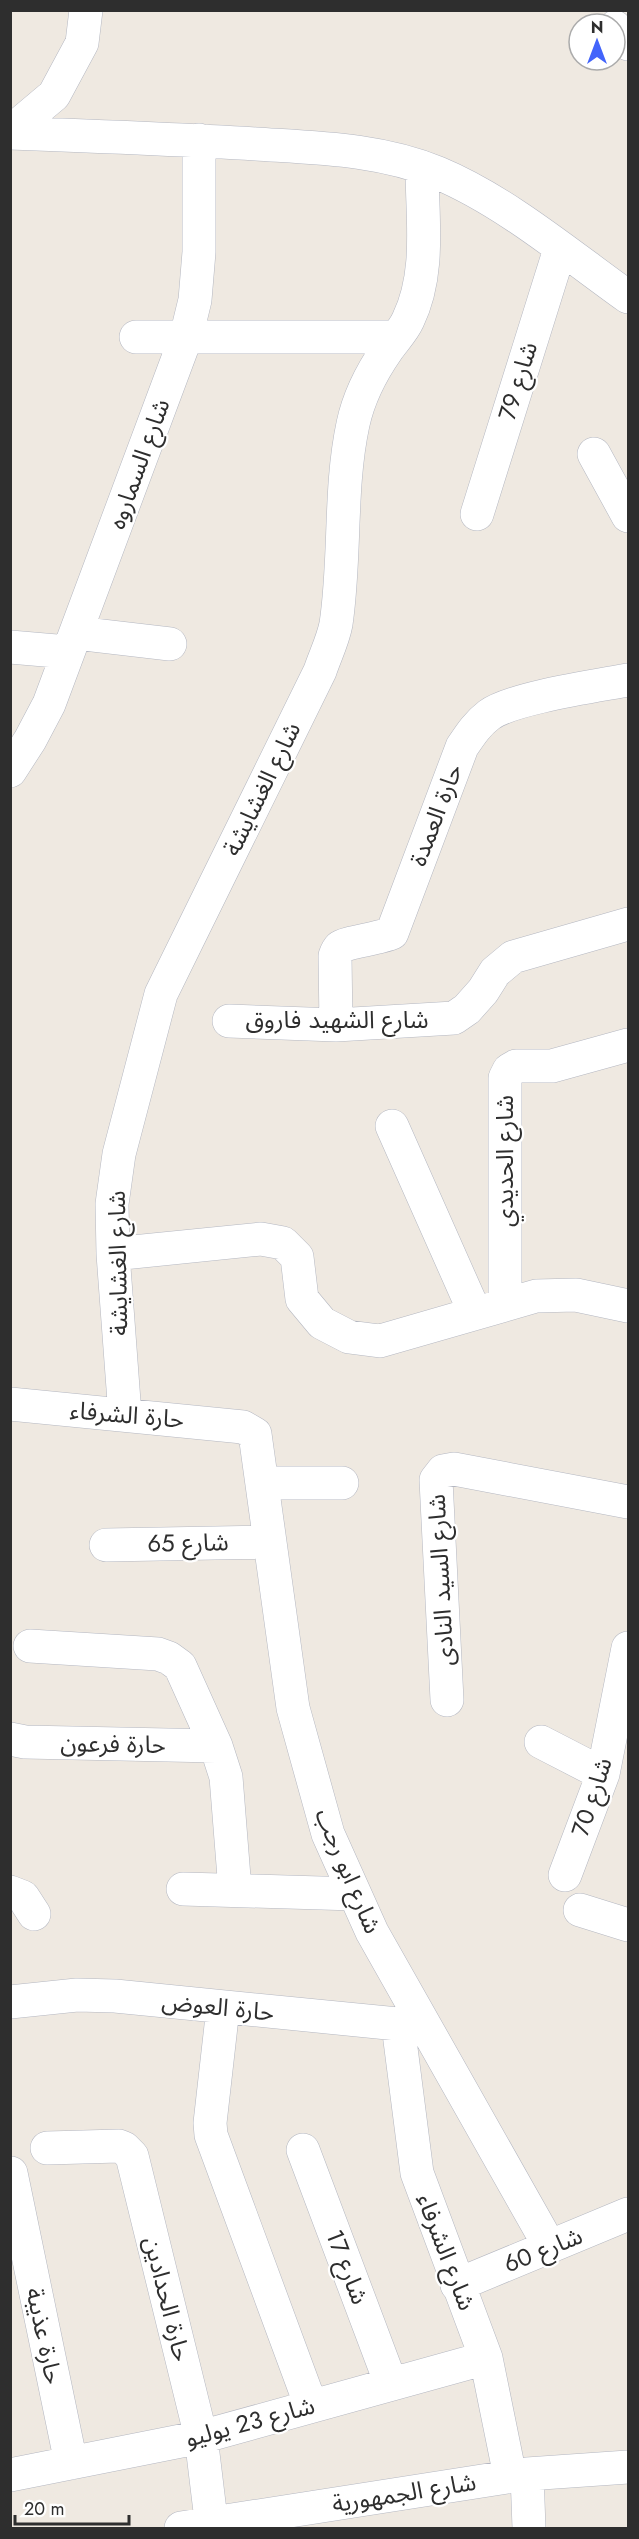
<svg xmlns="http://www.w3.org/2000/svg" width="639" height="2539" viewBox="0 0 639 2539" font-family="Jost,'Noto Sans Arabic',sans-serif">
<rect width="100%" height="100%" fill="#efe9e1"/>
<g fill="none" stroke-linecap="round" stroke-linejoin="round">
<g stroke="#b4b7c1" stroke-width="34">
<path id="street" d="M10,132L54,95L82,43L86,10
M10,133C92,136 174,139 256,144C318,148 380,149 438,173C505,201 569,255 628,297
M136,337H396
M594,454L628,516
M477,514L560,249
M76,633L170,644
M10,647L68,652
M10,771L30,740L49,704L186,337L195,300L199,252V140
M229,1021L336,1025L454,1018L467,1009L483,991L495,972L513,957L628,924
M336,1025L335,956C336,953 337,950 340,947C344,943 381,938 392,933L462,747C470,735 477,724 489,715C512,698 596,686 628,680
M392,1126L475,1313
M113,1254L261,1239L283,1243L297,1257L302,1299L322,1323L349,1337L380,1341L536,1296L576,1295L628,1306
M505,1304V1078L509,1070L516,1066H552L628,1045
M10,1404L243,1427L255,1434L293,1708L328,1834L372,1932L550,2247
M125,1415L113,1254L112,1204L119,1154L161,994L320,671C325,656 333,640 336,624C346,557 339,489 353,424C359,396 371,373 387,350C394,340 403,331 408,320C431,273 422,218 422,167
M262,1483H342
M106,1545L269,1542
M30,1646L158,1654L169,1658L180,1666L216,1746L226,1777L235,1890
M447,1700L436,1480L443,1471L454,1469L628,1502
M10,1739L25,1742L216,1746
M541,1742L603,1774
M565,1875L603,1774L628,1648
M183,1889L355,1894
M10,1892L23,1897L34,1914
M580,1910L628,1925
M10,2002L77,1995L115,1996L418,2026
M223,2008L210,2123L211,2135L311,2406
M398,2025L417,2173L486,2358L510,2476
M47,2148L119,2146L124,2148L132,2156L201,2437L212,2528
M303,2150L391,2384
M11,2173L71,2463
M457,2285L628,2214
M527,2474L529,2528
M10,2475L201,2437L486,2358
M181,2528L527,2474L628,2467"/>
</g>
<g stroke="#b4b7c1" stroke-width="34">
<path id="secondary" d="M615,27L617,33L628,44"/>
</g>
<use href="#street" stroke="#fff" stroke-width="33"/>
<use href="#secondary" stroke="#fff" stroke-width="33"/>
</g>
<g text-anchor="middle" stroke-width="4.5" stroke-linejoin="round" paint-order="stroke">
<g font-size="24" fill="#2e2e2e" stroke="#fff">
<text transform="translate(518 381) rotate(-73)" y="8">شارع 79</text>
<text transform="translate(139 464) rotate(-70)" y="8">شارع السماروه</text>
<text transform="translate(262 789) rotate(-64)" y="8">شارع الغشايشة</text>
<text transform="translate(436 815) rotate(-69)" y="8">حارة العمدة</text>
<text x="337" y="1028">شارع الشهيد فاروق</text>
<text transform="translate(505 1161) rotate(-90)" y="8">شارع الحديدي</text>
<text transform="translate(118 1263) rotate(-91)" y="8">شارع الغشايشة</text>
<text transform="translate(127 1415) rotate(5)" y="8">حارة الشرفاء</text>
<text transform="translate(188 1543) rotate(-1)" y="8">شارع 65</text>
<text transform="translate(441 1580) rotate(-93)" y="8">شارع السيد النادى</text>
<text transform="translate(113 1744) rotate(1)" y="8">حارة فرعون</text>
<text transform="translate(592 1797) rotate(-72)" y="8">شارع 70</text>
<text transform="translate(348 1871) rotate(67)" y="8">شارع ابو رجب</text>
<text transform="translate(218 2007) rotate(6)" y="8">حارة العوض</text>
<text transform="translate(543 2250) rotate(-22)" y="8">شارع 60</text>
<text transform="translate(446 2252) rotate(69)" y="8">شارع الشرفاء</text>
<text transform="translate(347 2267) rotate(69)" y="8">شارع 17</text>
<text transform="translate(167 2299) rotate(76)" y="8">حارة الحدادين</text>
<text transform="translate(44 2336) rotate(78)" y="8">حارة عذيبة</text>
<text transform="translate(250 2422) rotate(-15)" y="8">شارع 23 يوليو</text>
<text transform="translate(404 2493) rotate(-9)" y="8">شارع الجمهورية</text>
</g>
</g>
<rect width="639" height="2539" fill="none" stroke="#2e2e2e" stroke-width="24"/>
<g transform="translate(597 42)"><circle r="28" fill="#ffffff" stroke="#ababab" stroke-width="1.5"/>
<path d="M0-4.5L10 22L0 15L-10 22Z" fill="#4264fb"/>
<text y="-9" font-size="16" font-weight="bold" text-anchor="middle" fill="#2e2e2e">N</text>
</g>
<path d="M15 2515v9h114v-9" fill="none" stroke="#2e2e2e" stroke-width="3"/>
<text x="24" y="2515" font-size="18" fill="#2e2e2e" stroke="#ffffff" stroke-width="4.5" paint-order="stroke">20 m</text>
</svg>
